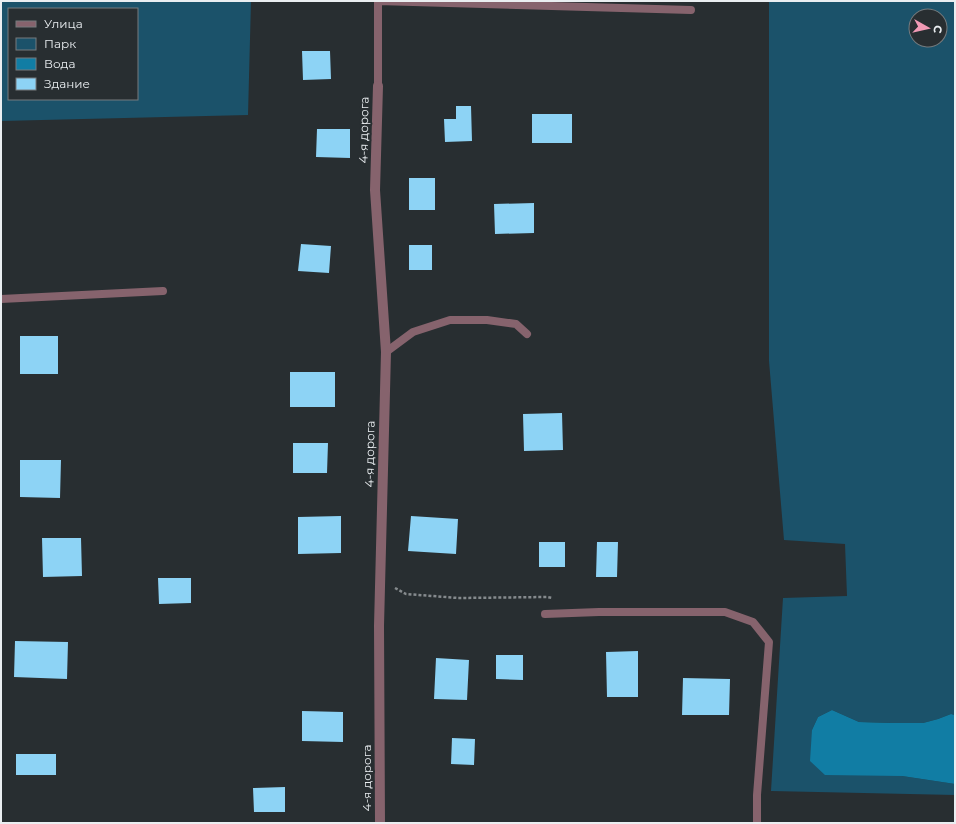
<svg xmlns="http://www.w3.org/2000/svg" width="956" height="824" viewBox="0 0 956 824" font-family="Montserrat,sans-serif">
<rect width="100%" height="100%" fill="#282e31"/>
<path fill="#1b526a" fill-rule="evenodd" d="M1,1H251L248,115L1,121ZM9,9H137V99H9Z
M769,1H955V715L951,714L938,719L923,723H890L859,722L832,710L818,717L812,730L902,776L955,784V795L771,791L783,598L847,596L845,544L784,540L769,361ZM916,16H940V40H916Z"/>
<path fill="#117da4" d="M832,710L859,722L890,723H923L938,719L951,714L955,715V784L902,776L825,775L810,761L812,730L818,717Z"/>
<path fill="#8dd3f5" d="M302,51H330L331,79L303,80Z
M456,106H471L472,141L445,142L444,119H456Z
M532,114H572V143H532Z
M317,129H350V158L316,157Z
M409,178H435V210H409Z
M534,203V233L495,234L494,204Z
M301,244L331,246L329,273L298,271Z
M409,245H432V270H409Z
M20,336H58V374H20Z
M290,372H335V407H290Z
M562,413L563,450L524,451L523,414Z
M293,443H328L327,473H293Z
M20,460H61L60,498L20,497Z
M341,516V553L298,554V517Z
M411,516L458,519L456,554L408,551Z
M42,538H81L82,576L43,577Z
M539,542H565V567H539Z
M597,542H618L617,577H596Z
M158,578H191V603L159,604Z
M15,641L68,642L67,679L14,677Z
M638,651V697H607L606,652Z
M496,655H523V680L496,679Z
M436,658L469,660L467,700L434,699Z
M683,678L730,679L729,715H682Z
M302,711L343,712V742L302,741Z
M452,738L475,739L474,765L451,764Z
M16,754H56V775H16Z
M285,787V812H254L253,788Z"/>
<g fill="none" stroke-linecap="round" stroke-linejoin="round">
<path stroke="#858a8d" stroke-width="2.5" stroke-dasharray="3 2" stroke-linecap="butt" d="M395,588L406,594L458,598L547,597L552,598"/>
<path stroke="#86636d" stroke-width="8" d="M378,1L691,10
M378,86V1
M1,299L163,291
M386,352L413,332L450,320H487L516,324L527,334
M545,614L599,612H725L753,622L769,642L757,795V823"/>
<path stroke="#86636d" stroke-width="10" d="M378,86L375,190L386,352L379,626L380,823"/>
</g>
<g text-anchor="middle" stroke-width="4" stroke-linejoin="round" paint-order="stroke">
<g font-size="12" fill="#eaeef1" stroke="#282e31">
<text transform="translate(364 130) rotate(-89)" y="4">4-я дорога</text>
<text transform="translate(370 454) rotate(-89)" y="4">4-я дорога</text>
<text transform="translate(367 778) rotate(-90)" y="4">4-я дорога</text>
</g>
</g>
<rect width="956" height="824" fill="none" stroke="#eaeef1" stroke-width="4"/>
<rect x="8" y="8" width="130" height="92" fill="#282e31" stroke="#767b7e"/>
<rect x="16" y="21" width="20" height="6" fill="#86636d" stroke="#767b7e"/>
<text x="44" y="28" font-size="12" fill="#eaeef1">Улица</text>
<rect x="16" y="38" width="20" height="12" fill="#1b526a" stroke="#767b7e"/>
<text x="44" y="48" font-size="12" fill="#eaeef1">Парк</text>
<rect x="16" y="58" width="20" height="12" fill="#117da4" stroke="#767b7e"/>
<text x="44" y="68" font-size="12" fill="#eaeef1">Вода</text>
<rect x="16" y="78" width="20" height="12" fill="#8dd3f5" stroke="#767b7e"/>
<text x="44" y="88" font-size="12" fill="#eaeef1">Здание</text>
<g transform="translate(928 28) rotate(98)"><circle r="19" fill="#282e31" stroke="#767b7e"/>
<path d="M0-3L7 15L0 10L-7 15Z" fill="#f09ab5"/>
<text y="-6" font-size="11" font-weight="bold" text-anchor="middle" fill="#eaeef1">С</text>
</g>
</svg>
